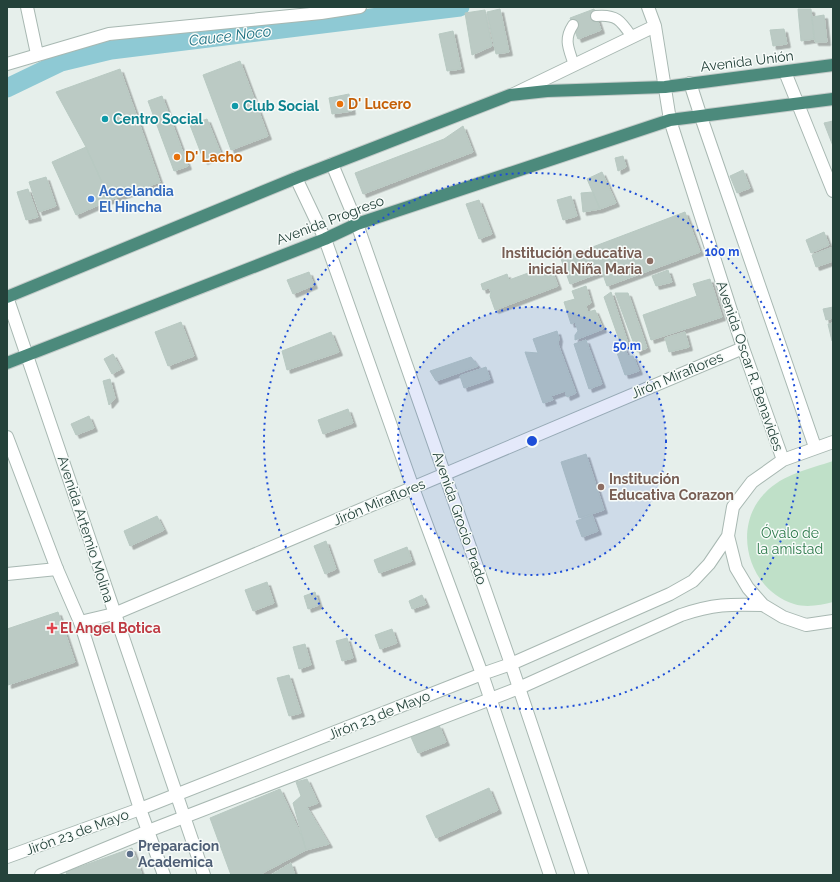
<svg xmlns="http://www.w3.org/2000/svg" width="840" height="882" viewBox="0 0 840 882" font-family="Raleway,sans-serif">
<defs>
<filter id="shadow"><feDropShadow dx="3.5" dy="3.5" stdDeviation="0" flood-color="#0004"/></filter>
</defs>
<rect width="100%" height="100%" fill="#e6efeb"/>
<path fill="#bfe0c8" d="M833,461V602C821,605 807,608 794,604C748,590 731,527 765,493C783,474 809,469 833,461Z"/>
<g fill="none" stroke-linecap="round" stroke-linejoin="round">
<path stroke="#8ec9d4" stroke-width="19" d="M7,88L61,62L111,50L460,7"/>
</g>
<path fill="#bbcac4" stroke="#b8c9c2" filter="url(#shadow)" d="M500,9L509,52L496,54L487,12Z
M594,9L601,30L578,39L570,18Z
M798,9H811L814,39L801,41Z
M485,10L492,46L472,55L465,13Z
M824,15L827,42H815L812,17Z
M784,29L787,44L773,46L770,30Z
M453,31L461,69L447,71L439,34Z
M240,61L268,136L231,150L203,75Z
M120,69L160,182L110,200L86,147L56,92Z
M349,94L352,111L332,114L329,98Z
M162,96L188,166L174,171L148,101Z
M207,119L221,154L204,161L190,125Z
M833,121V146L824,123Z
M463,126L473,152L363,194L355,173L444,139Z
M86,147L110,200L76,215L52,162Z
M623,156L626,167L618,171L615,158Z
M743,170L750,188L737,193L730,176Z
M602,172L616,203L600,209L587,179Z
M46,177L56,206L39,212L29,182Z
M28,189L38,217L26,220L17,192Z
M593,192L600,209L583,212L581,193Z
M571,196L577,216L563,220L557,200Z
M479,200L492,234L479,239L466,204Z
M685,212L700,252L607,286L602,272L570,284L561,259Z
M824,232L829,245L811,253L806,240Z
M833,247V261L816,267L812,255Z
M550,265L558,286L495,310L490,296L491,292L489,288L483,290L481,284L507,274L509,280Z
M668,270L672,282L656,286L652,276Z
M309,272L314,285L293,294L287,280Z
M710,279L722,317L651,340L643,315L697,296L693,284Z
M586,286L591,303L586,306L588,312L595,310L603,329L575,340V335L578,331L575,322L571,324L564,302L575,299L572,291Z
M611,292L628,343L621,345L604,297Z
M615,293H628L647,348L637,352Z
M833,307V318L826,320L823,309Z
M181,322L194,356L168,366L155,332Z
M833,323V340L832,341L828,324Z
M557,331L559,338L558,344L576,393L567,397L565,391L551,396L553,400L543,403L525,352L538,353L533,339Z
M331,332L339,352L287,370L282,351Z
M685,332L689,347L669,352L665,338Z
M586,340L602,384L589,389L574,344Z
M624,347L628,356H633L639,371L630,374L625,375L616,350Z
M113,354L121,369L112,374L104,359Z
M471,357L478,366L436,381L430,371Z
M486,367L490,379L464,388L460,376Z
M110,379L115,398L109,405L103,381Z
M348,409L353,423L323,434L318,420Z
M89,416L94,428L76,435L71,424Z
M586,454L604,510L579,518L561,462Z
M592,515L598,531L582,537L576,521Z
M157,516L164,530L130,546L124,531Z
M326,541L336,569L325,574L314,546Z
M407,547L412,561L379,573L374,560Z
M267,582L274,603L253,611L245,590Z
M315,592L319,605L308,609L304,596Z
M422,595L426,604L412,609L409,601Z
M58,612L75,662L8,685L7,629Z
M392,629L397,643L380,649L375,635Z
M347,638L353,658L342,661L336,641Z
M305,644L311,665L299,669L293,647Z
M289,675L301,713L289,716L277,678Z
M439,725L446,742L418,753L411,737Z
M307,779L318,803L307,807L329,844L306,850L293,803L301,796L296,782Z
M489,788L498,810L436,838L426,816Z
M280,789L303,839L306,850L259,875H231L210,818Z
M132,848L142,875H67L66,872Z
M291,863L295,875H271Z"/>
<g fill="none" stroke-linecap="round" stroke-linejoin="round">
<g stroke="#a8b8b2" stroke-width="12">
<path id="service" d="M596,16C617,14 621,21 632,37
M573,25C563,40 569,49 574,65"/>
</g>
<g stroke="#a8b8b2" stroke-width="14">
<path id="minor" d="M27,7L37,54
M648,7L655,26L670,120L743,348L783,460
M7,64L109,34L321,13L360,7
M785,72L833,191
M690,83L701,117L815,447
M514,94L655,26
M332,164L357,224L511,664L582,875
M296,178L325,239L413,488L482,674L550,875
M833,442L783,460L752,482L733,507L728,536L736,568L748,588L763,605L783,617L806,625L833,621
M7,574L57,569
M80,622L114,614L743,348
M7,857L140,809L482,674L511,664L670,594L693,581L709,564L728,536
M41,875L148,831L519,688L681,615C713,604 730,604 763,605"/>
</g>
<g stroke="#a8b8b2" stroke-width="14">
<path id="tertiary" d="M7,297L204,875
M7,437L57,569L80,622L140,809L164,875"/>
</g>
<g stroke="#c2cac8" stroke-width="14">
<path id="trunk" d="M7,297L296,178L510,95L547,91L665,87L833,65
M7,363L325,239L357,224L670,120L833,99"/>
</g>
<use href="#service" stroke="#fff" stroke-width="10"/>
<use href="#minor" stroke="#fff" stroke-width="12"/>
<use href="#tertiary" stroke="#fff" stroke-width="12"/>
<use href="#trunk" stroke="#4c8a7c" stroke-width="12"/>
</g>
<circle cx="532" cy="441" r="134" fill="#1d4ed8" fill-opacity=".12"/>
<g fill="none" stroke="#1d4ed8" stroke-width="2" stroke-dasharray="2 4">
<circle cx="532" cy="441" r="134"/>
<circle cx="532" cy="441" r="268"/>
</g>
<g fill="#e8710a" stroke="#f7fbf9" stroke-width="1.5">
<circle cx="340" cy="104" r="4"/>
<circle cx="177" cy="157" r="4"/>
</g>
<g fill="#0f9aa8" stroke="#f7fbf9" stroke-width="1.5">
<circle cx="235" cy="106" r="4"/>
<circle cx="105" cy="119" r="4"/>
</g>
<circle fill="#3f7fe0" stroke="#f7fbf9" stroke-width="1.5" cx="91" cy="199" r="4"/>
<g fill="#8d6e63" stroke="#f7fbf9" stroke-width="1.5">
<circle cx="650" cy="261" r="4"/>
<circle cx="601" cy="487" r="4"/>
</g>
<path fill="#e0444e" stroke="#f7fbf9" stroke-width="1.5" d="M50 622h4v4h4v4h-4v4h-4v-4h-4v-4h4z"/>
<circle fill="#5c6f8a" stroke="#f7fbf9" stroke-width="1.5" cx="130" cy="854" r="4"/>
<g text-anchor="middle" stroke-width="3" stroke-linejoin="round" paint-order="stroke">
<g font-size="14" fill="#24423a" stroke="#f7fbf9">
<text transform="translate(747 61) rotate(-7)" y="5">Avenida Unión</text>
<text transform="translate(330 220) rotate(-21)" y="5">Avenida Progreso</text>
<text transform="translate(750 366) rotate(71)" y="5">Avenida Oscar R. Benavides</text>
<text transform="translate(677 375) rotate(-23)" y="5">Jirón Miraflores</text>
<text transform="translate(379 502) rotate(-23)" y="5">Jirón Miraflores</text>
<text transform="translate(460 518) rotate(71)" y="5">Avenida Grocio Prado</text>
<text transform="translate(86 529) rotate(72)" y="5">Avenida Artemio Molina</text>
<text transform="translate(379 715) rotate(-22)" y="5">Jirón 23 de Mayo</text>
<text transform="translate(77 832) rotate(-20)" y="5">Jirón 23 de Mayo</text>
</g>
<g font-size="14" font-weight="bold" fill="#c56008" stroke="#f7fbf9" text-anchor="start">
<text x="348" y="109">D' Lucero</text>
<text x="185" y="162">D' Lacho</text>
</g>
<g font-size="14" font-weight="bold" fill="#0d838f" stroke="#f7fbf9" text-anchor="start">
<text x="243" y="111">Club Social</text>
<text x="113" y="124">Centro Social</text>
</g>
<g font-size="14" font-weight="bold" fill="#366cbe" stroke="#f7fbf9" text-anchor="start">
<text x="99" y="196">Accelandia<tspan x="99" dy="16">El Hincha</tspan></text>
</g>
<g font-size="14" font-weight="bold" fill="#785e54" stroke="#f7fbf9" text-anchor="end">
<text x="642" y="258">Institución educativa<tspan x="642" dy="16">inicial Niña Maria</tspan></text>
<text x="609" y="484" text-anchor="start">Institución<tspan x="609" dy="16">Educativa Corazon</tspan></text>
</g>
<g font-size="14" fill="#2d7a4b" stroke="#f7fbf9">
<text x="790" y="538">Óvalo de<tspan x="790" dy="16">la amistad</tspan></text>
</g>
<g font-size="14" font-weight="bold" fill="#be3a42" stroke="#f7fbf9" text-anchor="start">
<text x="60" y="633">El Angel Botica</text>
</g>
<g font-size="14" font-weight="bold" fill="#4e5e75" stroke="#f7fbf9" text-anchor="start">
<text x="138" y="851">Preparacion<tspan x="138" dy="16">Academica</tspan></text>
</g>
<g font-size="15" font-style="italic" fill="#1c6f80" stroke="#f7fbf9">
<text transform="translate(230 36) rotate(-7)" y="5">Cauce Noco</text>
</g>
</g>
<circle cx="532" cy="441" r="6" fill="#1d4ed8" stroke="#f7fbf9" stroke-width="2"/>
<g font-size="12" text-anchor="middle" font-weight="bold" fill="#1d4ed8" stroke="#f7fbf9" stroke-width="3" stroke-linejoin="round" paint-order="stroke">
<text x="722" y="256">100 m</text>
<text x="627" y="350">50 m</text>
</g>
<rect width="840" height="882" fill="none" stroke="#24423a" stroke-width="16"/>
</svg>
